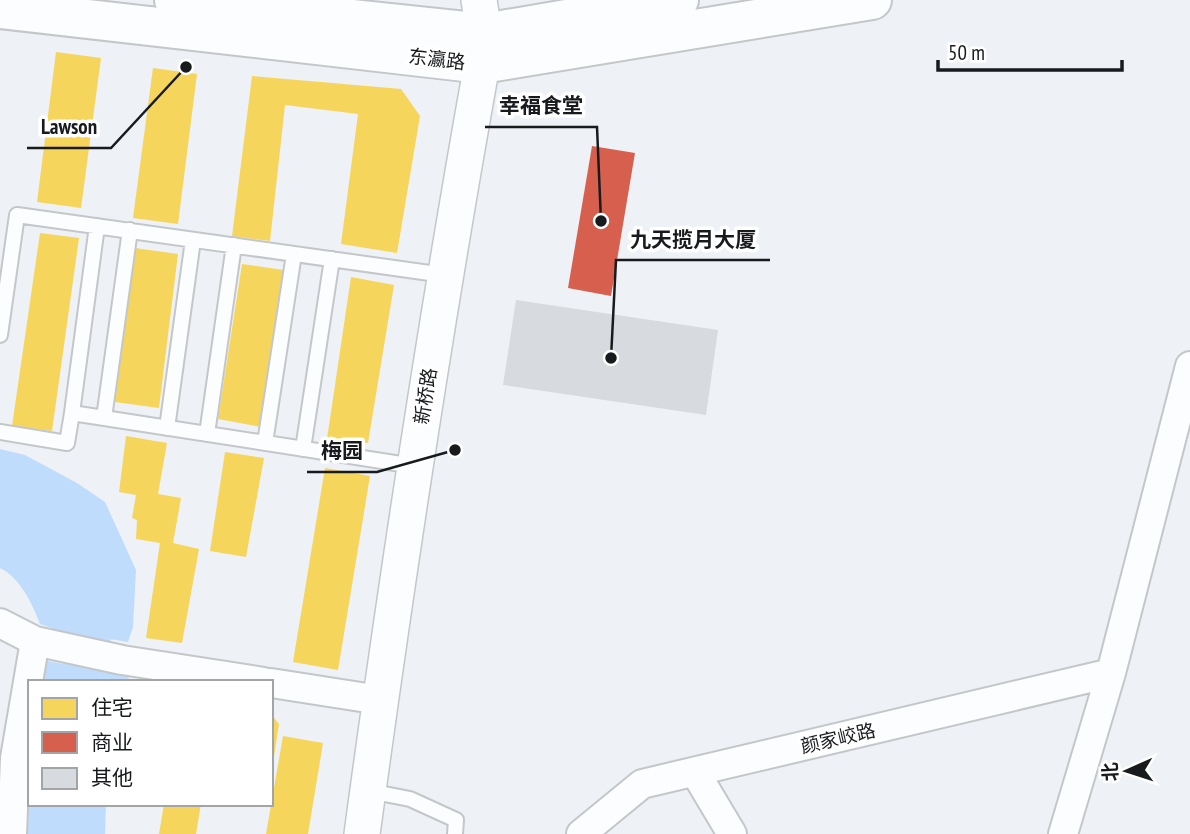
<svg xmlns="http://www.w3.org/2000/svg" width="1190" height="834" viewBox="0 0 1190 834" font-family="'PT Sans Narrow','Noto Sans SC',sans-serif">
<rect width="100%" height="100%" fill="#eef1f6"/>
<path fill="#c0dcfc" d="M0,449L25,455L77,483L105,502L136,570L133,627L128,642L60,631L40,624C33,605 20,577 0,568Z
M47,661L129,676L128,682H41Z
M30,747V804H106L105,834H26L24,810Z"/>
<path fill="#f6d55c" d="M56,52L101,58L81,208L37,202Z
M153,68L197,74L178,224L133,218Z
M252,76L401,89L420,116L397,253L341,244L358,114L285,105L270,241L232,236Z
M40,233L79,238L52,431L12,426Z
M135,248L178,254L159,408L115,402Z
M242,264L284,270L261,427L218,419Z
M351,277L394,285L368,443L327,439Z
M126,436L167,443L158,494L181,498L173,543L199,549L182,643L146,638L160,543L136,539L137,520L132,518L136,495L119,492Z
M225,452L264,458L246,557L210,551Z
M325,468L370,476L338,670L293,662Z
M271,714L279,724L273,763H271Z
M283,736L323,743L308,834H266Z
M164,804H201L196,834H159Z"/>
<path fill="#d6604d" d="M592,146L635,153L611,296L568,288Z"/>
<g fill="none" stroke-linecap="round" stroke-linejoin="round">
<path stroke="#c0dcfc" stroke-width="44" d="M0,508L50,529L82,564L90,592V628L83,682"/>
</g>
<path fill="#d7dade" d="M516,300L718,330L706,415L503,385Z"/>
<g fill="none" stroke-linecap="round" stroke-linejoin="round">
<g stroke="#c4c7ca" stroke-width="18">
<path id="service" d="M0,335L17,215L444,275
M72,413L97,226
M104,418L130,230
M167,428L193,240
M0,432L67,443L72,413L414,466
M207,434L234,245
M265,443L294,254
M303,449L332,259
M369,791L410,799L456,820L455,834"/>
</g>
<g stroke="#c4c7ca" stroke-width="32">
<path id="minor" d="M0,623L35,641L122,660L264,682
M271,683L380,700
M695,772L732,834
M12,834L15,758L35,641
M581,834L642,784L1111,673
M1063,834L1111,673L1190,366"/>
</g>
<g stroke="#c4c7ca" stroke-width="38">
<path id="tertiary" d="M362,834C397,576 436,320 482,64L484,33L479,0"/>
</g>
<g stroke="#c4c7ca" stroke-width="42">
<path id="secondary" d="M174,0L484,33L679,0
M0,9L482,64L872,0"/>
</g>
<use href="#service" stroke="#fcfdfe" stroke-width="14"/>
<use href="#minor" stroke="#fcfdfe" stroke-width="28"/>
<use href="#tertiary" stroke="#fcfdfe" stroke-width="35"/>
<use href="#secondary" stroke="#fcfdfe" stroke-width="38"/>
</g>
<g text-anchor="middle" stroke-width="7" stroke-linejoin="round" paint-order="stroke">
<g font-size="19" fill="#181b1e" stroke="#fff">
<text transform="translate(437 59) rotate(7)" y="7">东瀛路</text>
<text transform="translate(425 396) rotate(-81)" y="7">新桥路</text>
<text transform="translate(838 738) rotate(-13)" y="7">颜家峧路</text>
</g>
</g>
<path fill="none" stroke="#181b1e" stroke-width="2.5" d="M601 221L597 127H485M186 67L111 148H27M611 358L616 260H770M455 450L377 472H307"/>
<g fill="#181b1e" stroke="#fff" stroke-width="2.5">
<circle cx="601" cy="221" r="7"/>
<circle cx="186" cy="67" r="7"/>
<circle cx="611" cy="358" r="7"/>
<circle cx="455" cy="450" r="7"/>
</g>
<g font-size="21" text-anchor="middle" font-weight="bold" fill="#181b1e" stroke="#fff" stroke-width="7" stroke-linejoin="round" paint-order="stroke">
<text x="541" y="113">幸福食堂</text>
<text x="69" y="134">Lawson</text>
<text x="693" y="247">九天揽月大厦</text>
<text x="342" y="458">梅园</text>
</g>
<rect x="28" y="680" width="245" height="126" fill="#ffffff" stroke="#a3a4a5" stroke-width="2"/>
<rect x="42" y="698" width="35" height="21" fill="#f6d55c" stroke="#a3a4a5" stroke-width="2"/>
<text x="91" y="715" font-size="21" fill="#181b1e">住宅</text>
<rect x="42" y="732" width="35" height="21" fill="#d6604d" stroke="#a3a4a5" stroke-width="2"/>
<text x="91" y="750" font-size="21" fill="#181b1e">商业</text>
<rect x="42" y="768" width="35" height="21" fill="#d7dade" stroke="#a3a4a5" stroke-width="2"/>
<text x="91" y="785" font-size="21" fill="#181b1e">其他</text>
<g transform="translate(1127 771) rotate(267)" stroke="#ffffff" stroke-width="5" paint-order="stroke">
<path d="M0-5L12 26L0 18L-12 26Z" fill="#181b1e"/>
<text y="-10" font-size="19" font-weight="bold" text-anchor="middle" fill="#181b1e">北</text>
</g>
<path d="M938 60v10h184v-10" fill="none" stroke="#181b1e" stroke-width="3.5"/>
<text x="948" y="60" font-size="21" fill="#181b1e" stroke="#ffffff" stroke-width="5" paint-order="stroke">50 m</text>
</svg>
